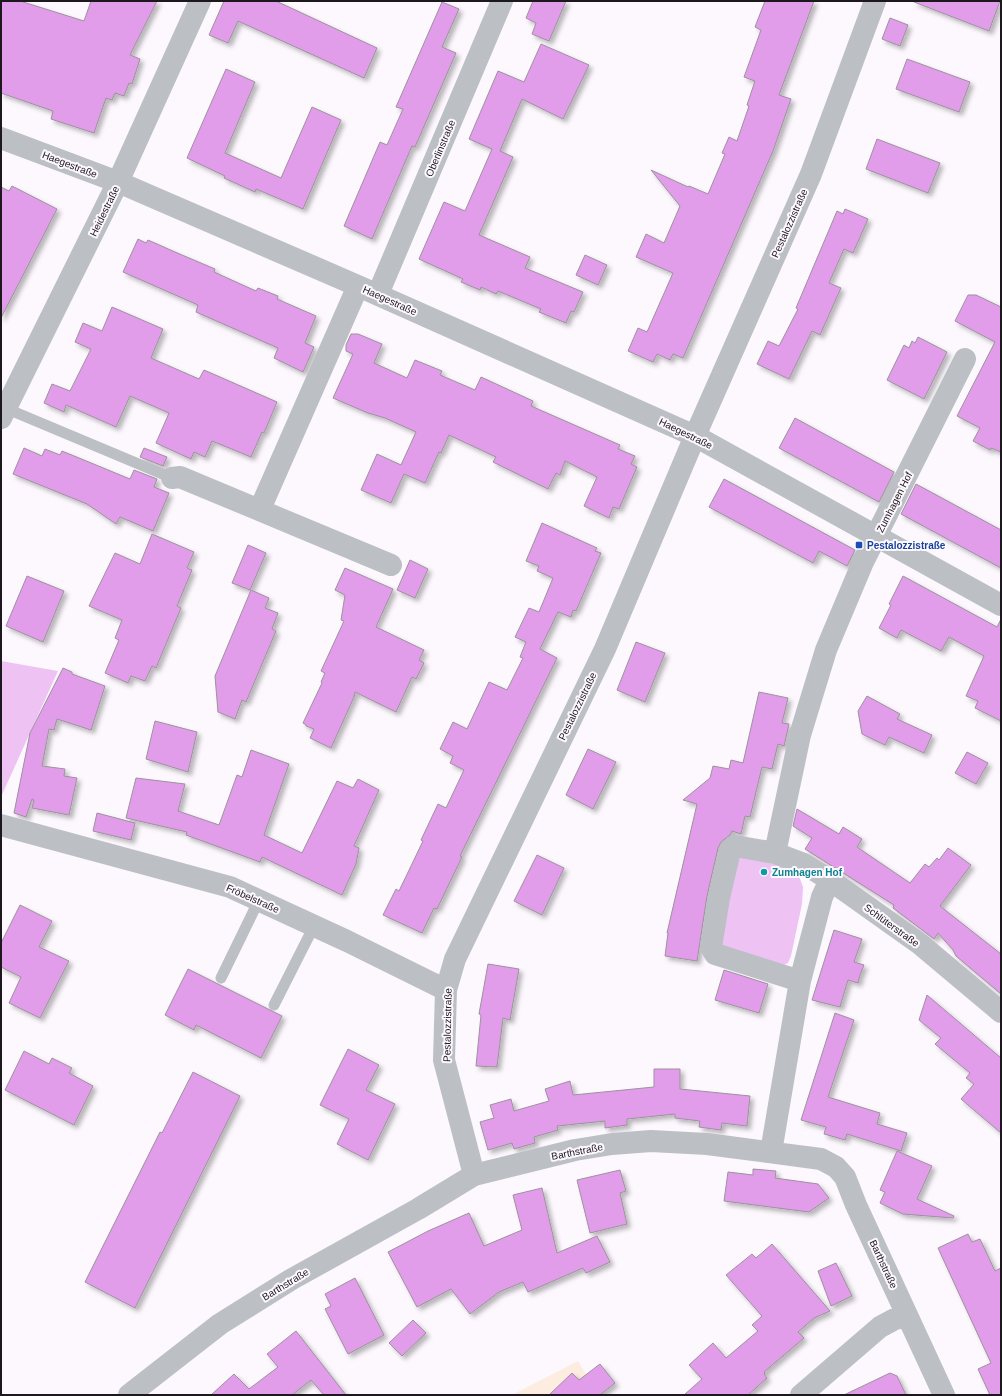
<svg xmlns="http://www.w3.org/2000/svg" width="1002" height="1396" viewBox="0 0 1002 1396" font-family="Helvetica,sans-serif">
<defs>
<filter id="shadow"><feDropShadow dx="3.5" dy="3.5" stdDeviation="2" flood-color="#0004"/></filter>
</defs>
<rect width="100%" height="100%" fill="#fdf8fe"/>
<path fill="#fdede1" d="M578,1361L599,1395H512Z"/>
<path fill="#eec3f3" d="M1,661L58,671L1,797Z
M744,855L771,862L797,871L803,887L802,904L791,956L788,963L784,965L722,949L718,942L737,858Z"/>
<path fill="#e19dea" stroke="#9c919d" filter="url(#shadow)" d="M1,1H20L84,21L91,1H157L130,55L140,59L132,84L129,83L124,96L115,93L112,100L106,98L94,133L51,119L53,111L1,93Z
M224,1H276L377,48L364,78L238,21L228,43L209,35Z
M533,1H566L549,41L532,34L536,23L526,18Z
M765,1H814L779,95L791,99L773,151L683,358L673,354L670,360L657,354L653,362L628,351L638,328L647,332L673,273L636,257L646,234L664,243L680,206L651,170L688,187L689,186L708,194L725,154L722,153L729,137L737,141L749,106L747,105L755,81L744,77L761,30L755,27Z
M915,1H1000L989,31L914,2Z
M442,2L459,9L442,47L456,53L415,147L412,146L372,239L344,226L380,142L387,145L403,109L396,107Z
M890,18L908,25L900,46L882,39Z
M541,44L589,65L563,119L522,99L500,151L513,157L479,235L530,257L525,268L583,292L574,312L571,311L566,323L539,312L541,309L498,291L496,294L481,287L480,290L461,282L463,279L419,259L444,202L465,211L492,149L469,139L498,71L524,82Z
M907,59L970,82L959,112L896,89Z
M226,69L255,82L225,153L281,178L312,107L341,120L303,209L256,189L255,192L224,178L225,176L187,158Z
M877,139L940,163L928,193L866,169Z
M12,186L57,209L1,318V187L9,191Z
M845,209L868,219L853,253L844,249L829,283L841,288L820,335L812,331L789,379L757,364L768,341L779,346L798,309L796,308L837,211L843,214Z
M138,239L146,243L148,240L175,252L215,269L214,272L256,291L258,288L278,296L277,299L316,316L305,343L314,347L303,372L274,358L278,348L196,312L198,305L123,272Z
M585,255L607,265L598,285L576,275Z
M968,295H976L1001,307V452L991,448L990,450L973,441L980,428L957,416L995,342L955,321Z
M112,307L163,329L151,358L199,379L204,370L277,402L264,433L262,432L251,457L212,441L205,457L194,452L191,459L156,443L169,413L130,396L116,427L66,405L64,412L44,403L52,384L70,391L91,349L75,342L83,323L102,331Z
M351,334H358L382,344L374,363L407,378L415,360L442,371L440,375L475,390L481,377L533,401L531,406L620,445L618,449L635,456L631,464L637,467L619,509L613,507L609,518L584,506L597,477L565,461L560,475L556,473L548,489L493,462L496,457L449,435L441,453L439,452L425,483L404,474L391,503L361,490L377,454L401,465L416,432L385,418L368,413L333,398L353,354L346,351V345Z
M918,337L947,352L924,399L887,380L904,345L909,348L912,341L915,343Z
M795,418L894,472L879,502L779,448Z
M24,448L42,456L45,449L60,455L62,451L130,479L134,470L157,479L154,487L169,493L153,531L120,517L116,524L87,504L13,474Z
M144,448L167,457L163,466L140,457Z
M724,479L855,550L847,566L819,551L813,563L709,507Z
M916,484L1001,530V568L901,514Z
M542,523L597,548L595,551L601,553L576,611L573,610L571,617L558,612L540,649L557,658L460,856L462,857L437,909L434,908L422,933L383,915L396,889L399,891L423,841L421,840L438,804L446,808L464,770L450,763L453,756L440,749L453,722L467,729L489,682L507,690L523,658L520,657L526,642L515,637L529,608L539,612L553,578L537,571L539,566L526,561Z
M152,534L194,552L187,568L192,570L177,606L181,608L156,668L152,666L145,681L131,676L128,683L105,673L119,640L115,638L122,620L89,606L115,553L140,564Z
M248,545L266,553L250,590L232,583Z
M410,560L428,569L415,598L397,590Z
M345,568L393,589L376,627L424,650L419,660L424,663L416,679L412,677L396,712L355,692L354,697L331,748L310,738L314,729L306,726V725L303,723L322,683L321,682L325,673L321,671L344,621L341,620L345,595L335,590Z
M27,576L64,591L43,642L6,626Z
M903,576L997,627L1001,619V721L975,708L978,701L966,696L984,656L949,637L941,651L901,630L897,638L879,628L891,605L889,604Z
M251,590L269,598L265,608L278,613L272,629L276,631L246,702L242,700L235,719L218,712L215,676Z
M636,642L665,653L645,702L617,690Z
M63,668L72,672V674L105,686L91,730L57,719L54,730L49,729L42,766L65,769L64,776L77,778L69,815L32,808L34,800L32,799L26,817L14,813L30,733Z
M759,692L788,698L782,723L789,724L784,746L778,744L772,769L762,767L750,817L745,816L741,834L732,831L730,835L721,842L718,848L707,896L697,961L665,956L668,933H667L697,804L683,800L710,778L713,766L729,769L731,760L743,763Z
M867,696L900,714L897,719L932,735L924,753L889,737L885,745L862,734L858,711Z
M155,721L197,732L188,772L146,759Z
M588,749L616,762L593,809L566,795Z
M251,750L289,764L264,835L302,853L337,781L353,788L358,779L379,790L354,846L359,848L356,864L342,895L262,857L260,862L186,835L187,832L126,818L136,778L185,784L178,811L219,825L237,775L242,777Z
M967,752L988,763L976,784L955,773Z
M797,809L839,834L843,827L862,839L857,847L910,883L925,864L929,867L937,858L939,860L948,848L971,865L940,906L1001,954V994L956,956L953,950L938,933L934,939L893,908L894,905L805,849L812,838L793,826Z
M97,813L135,823L131,840L93,831Z
M537,855L564,868L542,915L514,901Z
M20,905L52,921L39,947L69,961L40,1018L9,1003L21,977L1,967V943Z
M834,930L862,939L854,962L864,965L860,975L858,983L848,980L840,1007L812,1000Z
M488,964L519,969L510,1020L503,1018L497,1067L476,1066L481,1015L479,1014Z
M188,969L282,1016L261,1058L196,1025L194,1030L165,1015Z
M724,970L768,984L759,1013L715,1000Z
M927,995L1001,1058V1133L961,1099L974,1084L966,1078L970,1073L935,1044L941,1038L919,1020Z
M835,1013L854,1020L828,1097L880,1113L877,1124L907,1133L901,1151L847,1134L845,1140L835,1137L824,1134L826,1127L801,1120Z
M348,1049L379,1065L366,1090L395,1104L368,1160L337,1144L349,1119L320,1105Z
M24,1051L49,1064L52,1058L72,1068L69,1073L93,1086L74,1125L5,1090Z
M654,1069H680V1089L750,1096L747,1126L722,1123L721,1130L699,1127L700,1121L675,1118V1114L627,1119V1125L605,1128V1121L557,1126L558,1130L534,1137L535,1143L514,1149L512,1143L488,1150L480,1122L494,1118L490,1105L511,1099L514,1111L549,1101L545,1089L570,1081L573,1095L654,1087Z
M193,1072L240,1096L135,1308L85,1282L160,1132L162,1133Z
M897,1151L932,1166L917,1199L954,1216L953,1218L903,1214L880,1203L885,1192L880,1190Z
M753,1169L776,1171L775,1178L818,1184L829,1198L809,1212L724,1201L728,1172L753,1175Z
M620,1170L626,1191L620,1193L627,1224L590,1233L577,1180Z
M542,1188L557,1253L597,1236L610,1262L586,1273L583,1268L528,1292L523,1282L499,1292L470,1314L451,1289L417,1307L388,1252L428,1231L469,1213L484,1246L522,1230L513,1195Z
M968,1234L972,1242L980,1239L995,1271L1001,1268V1395H990L978,1369L991,1363L938,1248Z
M772,1244L830,1311L814,1318L798,1332L804,1338L764,1372L765,1373L764,1374L767,1378L748,1395H684L702,1379L689,1365L713,1343L726,1358L758,1331L752,1325L762,1316L726,1275L752,1254L756,1258Z
M836,1263L852,1296L831,1306L818,1271Z
M355,1278L384,1335L348,1354L325,1309L331,1306L325,1294Z
M413,1320L426,1333L402,1356L389,1343Z
M296,1331L346,1395H324L311,1380L292,1395H211L234,1374L249,1389L278,1367L267,1354Z
M600,1364L615,1383L600,1395H549L572,1373L579,1380Z
M890,1373L897,1376L906,1395H844Z"/>
<g fill="none" stroke-linecap="round" stroke-linejoin="round">
<path stroke="#bcc0c5" stroke-width="11" d="M5,408L172,478
M221,978L259,900
M274,1005L314,926"/>
<path stroke="#bcc0c5" stroke-width="22" d="M1,138L118,182L358,286L695,436L1001,605
M378,294L502,1
M1,418L118,182L200,1
M172,478L180,477L391,565
M260,509L358,286
M1,825L230,887L347,941L446,990
M775,853L800,735L826,650L863,562L965,359
M800,981L715,954L711,947L719,898L730,851L735,846L775,853L804,864L830,880L920,944L1001,1012
M771,1152L800,981L822,897L830,880
M474,1175L444,1060L446,990L455,959L605,649L695,436L811,174L875,1
M129,1395L220,1324L292,1279L418,1209L474,1175L575,1150L612,1144L651,1141L707,1144L821,1159L836,1167L845,1177L856,1205L944,1395
M801,1395L880,1327L906,1313"/>
</g>
<rect fill="#1a4fb4" stroke="#fdf8fe" stroke-width="1.5" x="855" y="541" width="8" height="8" rx="2"/>
<circle fill="#0f9aa8" stroke="#fdf8fe" stroke-width="1.5" cx="764" cy="872" r="4"/>
<g text-anchor="middle" stroke-width="4" stroke-linejoin="round" paint-order="stroke">
<g font-size="10" fill="#1c181d" stroke="#fdf8fe">
<text transform="translate(440 148) rotate(-67)" y="4">Oberlinstraße</text>
<text transform="translate(70 164) rotate(21)" y="4">Haegestraße</text>
<text transform="translate(104 211) rotate(-64)" y="4">Heidestraße</text>
<text transform="translate(789 223) rotate(-66)" y="4">Pestalozzistraße</text>
<text transform="translate(390 300) rotate(24)" y="4">Haegestraße</text>
<text transform="translate(686 433) rotate(26)" y="4">Haegestraße</text>
<text transform="translate(894 502) rotate(-63)" y="4">Zumhagen Hof</text>
<text transform="translate(577 706) rotate(-64)" y="4">Pestalozzistraße</text>
<text transform="translate(253 898) rotate(24)" y="4">Fröbelstraße</text>
<text transform="translate(892 925) rotate(36)" y="4">Schlüterstraße</text>
<text transform="translate(447 1025) rotate(-89)" y="4">Pestalozzistraße</text>
<text transform="translate(577 1151) rotate(-11)" y="4">Barthstraße</text>
<text transform="translate(884 1264) rotate(65)" y="4">Barthstraße</text>
<text transform="translate(285 1284) rotate(-31)" y="4">Barthstraße</text>
</g>
<g font-size="10" font-weight="bold" fill="#164399" stroke="#fdf8fe" text-anchor="start">
<text x="867" y="549">Pestalozzistraße</text>
</g>
<g font-size="10" font-weight="bold" fill="#0d838f" stroke="#fdf8fe" text-anchor="start">
<text x="772" y="876">Zumhagen Hof</text>
</g>
</g>
<rect width="1002" height="1396" fill="none" stroke="#1c181d" stroke-width="4"/>
</svg>
